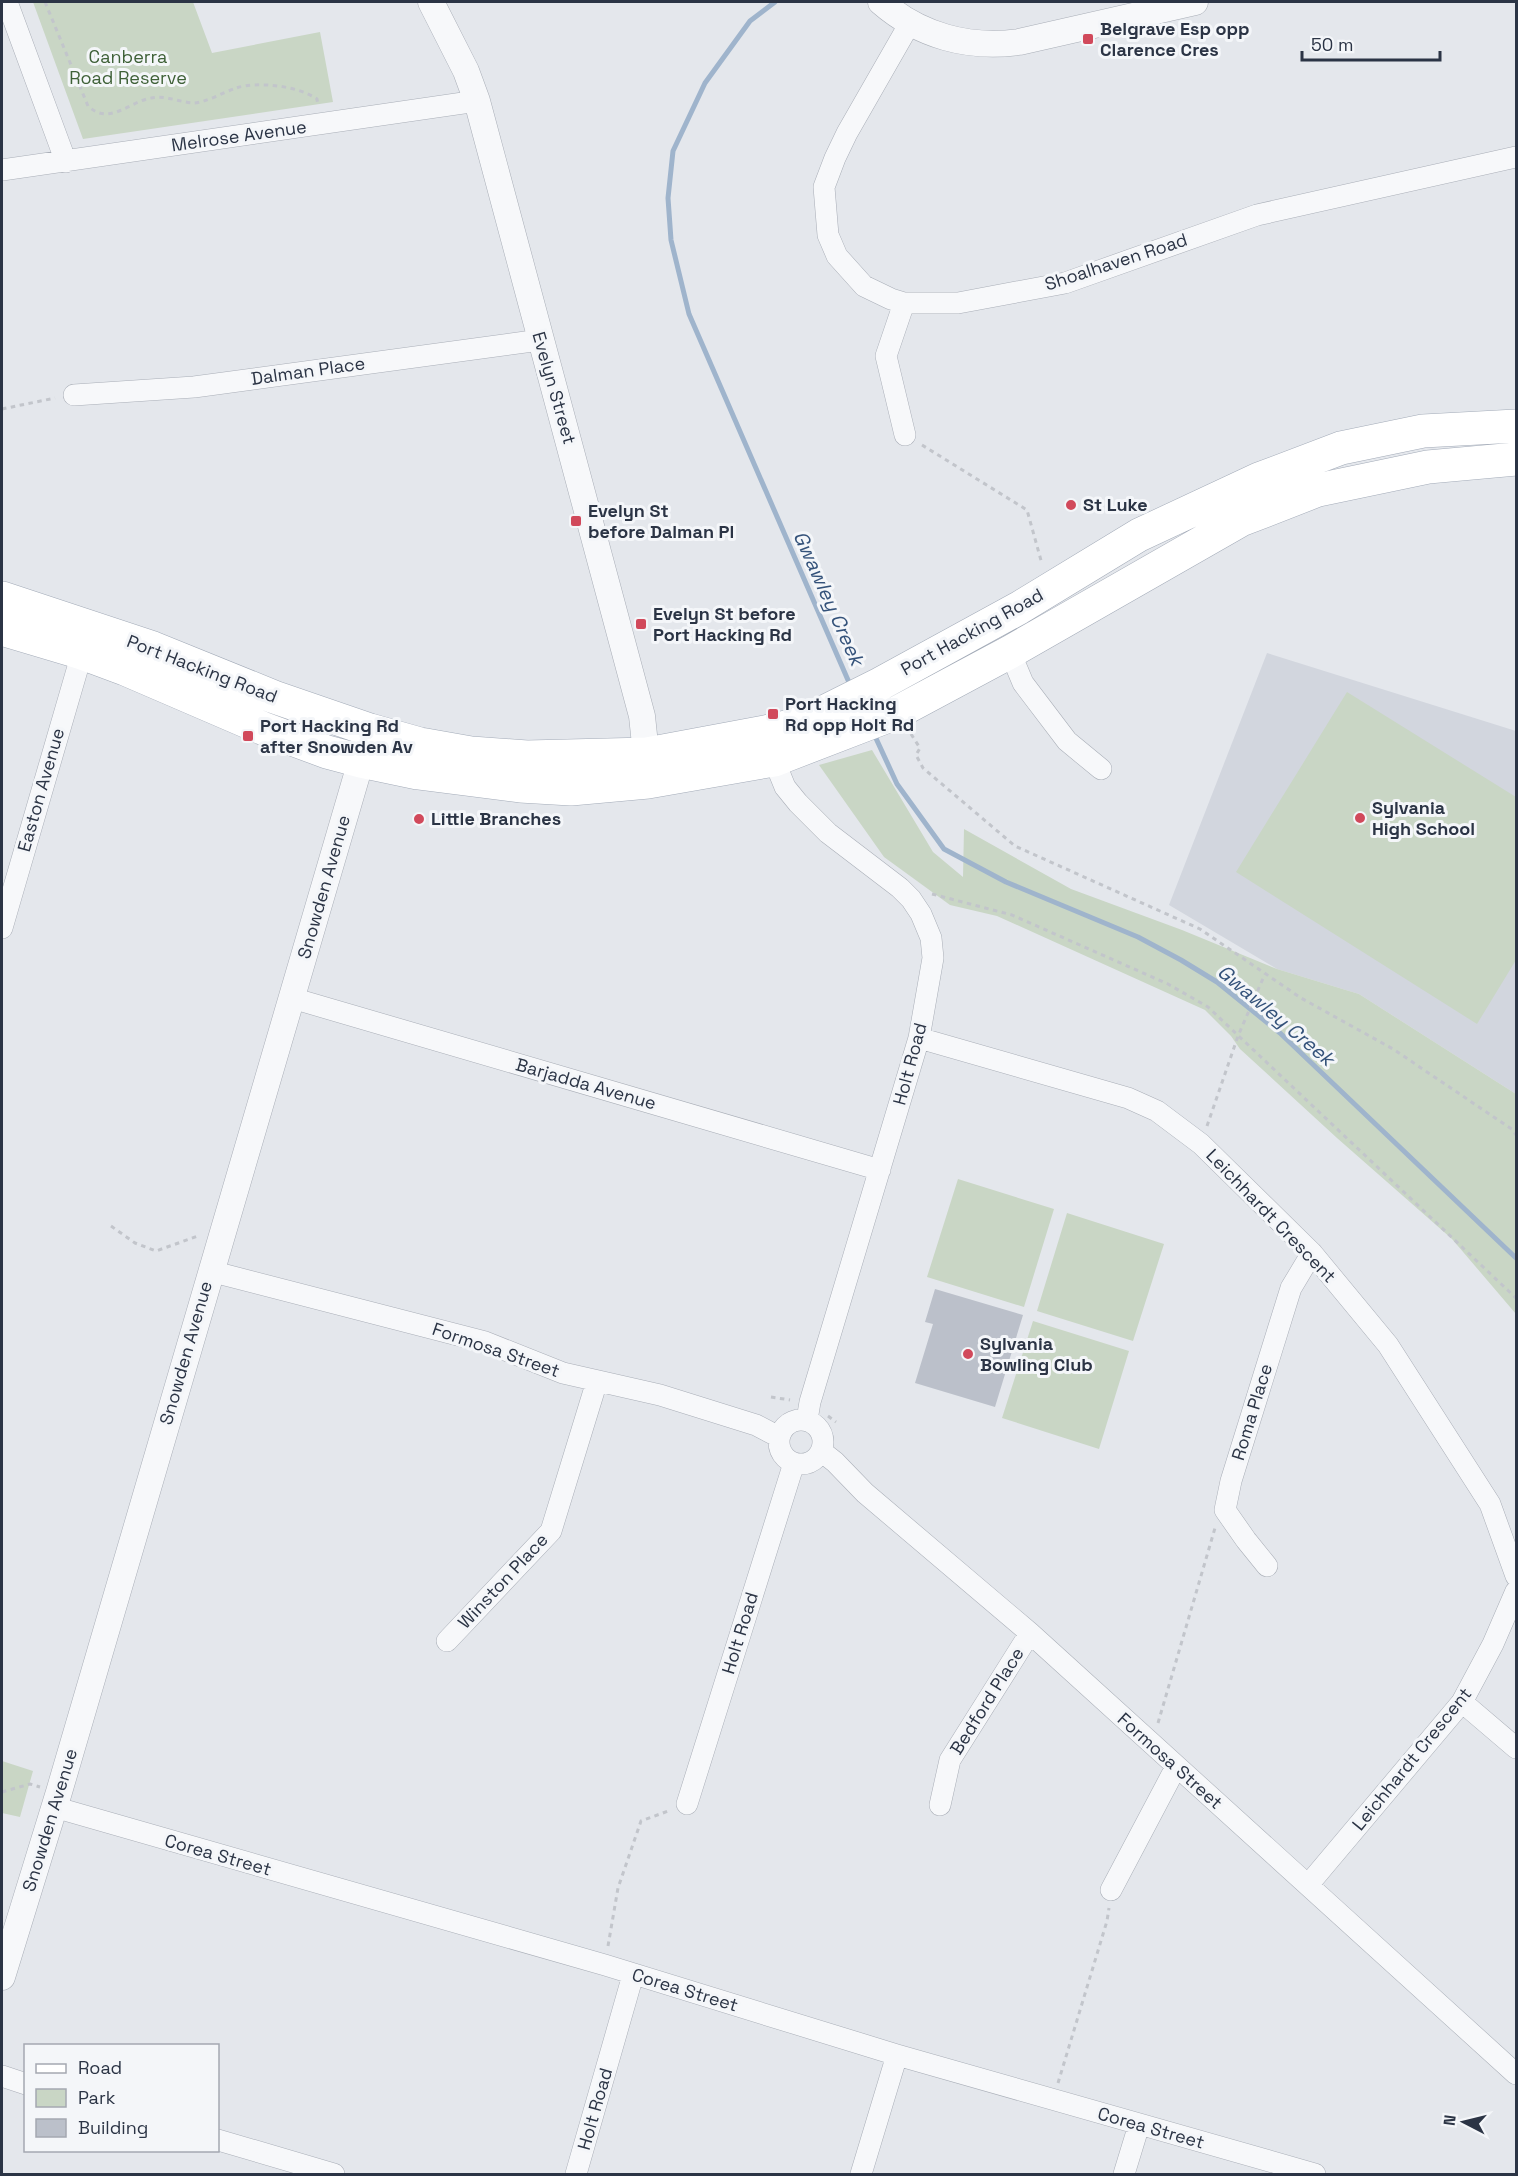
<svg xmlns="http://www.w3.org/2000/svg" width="1518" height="2176" viewBox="0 0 1518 2176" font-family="'Space Grotesk',sans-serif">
<rect width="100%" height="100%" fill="#e4e7ec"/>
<path fill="#d2d6de" d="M1267,653L1516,731V1094L1359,994L1277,969L1169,905Z"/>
<path fill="#c9d6c5" d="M33,2H193L212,53L320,32L333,102L83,139Z
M1347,692L1516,797V960L1477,1024L1236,872Z
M872,750L933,852L963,877L964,829L1071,889L1182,930L1277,969L1359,994L1516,1094V1314L1452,1239L1337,1138L1240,1049L1231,1036L1205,1010L997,916L950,905L884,857L819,765Z
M958,1179L1054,1209L1024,1307L927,1277Z
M1067,1213L1164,1244L1133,1341L1037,1311Z
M1033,1321L1129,1351L1099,1449L1002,1418Z
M2,1761L33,1771L20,1817L2,1813Z"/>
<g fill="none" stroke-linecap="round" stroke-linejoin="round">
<path stroke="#9fb4cc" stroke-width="5" d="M775,2L750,21L705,83L673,151L668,198L671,240L689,314L851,687
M874,734L897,784L944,849L1006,882L1138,937L1181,960L1217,982L1280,1033L1516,1258"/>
</g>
<path fill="#bbc0ca" d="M935,1289L1023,1315L995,1407L915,1383L933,1324L925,1322Z"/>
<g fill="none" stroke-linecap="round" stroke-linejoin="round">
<g stroke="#a9aeb7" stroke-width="22">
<path id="minor" d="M7,2L66,162
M910,23L847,133L835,158L824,187L828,235L837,256L864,286L891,299L904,303H958L1065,283L1257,215L1516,157
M2,170L477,101
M904,303L886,356L905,435
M74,395L194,387L540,340
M1010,652L1023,683L1067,741L1101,769
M774,760L785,787L798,803L828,833L900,888L911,899L921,914L931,938L933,958L919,1038L810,1402L807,1420
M2,928L82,653
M292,998L880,1170
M919,1038L1128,1098L1157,1111L1201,1144L1312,1253L1388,1345L1490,1504L1516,1576
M210,1271L485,1342L563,1373L660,1395L756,1425L779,1437
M779 1442a22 22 0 1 1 44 0a22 22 0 1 1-44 0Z
M821,1451L835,1462L865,1493L1030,1633L1516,2074
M1267,1566L1246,1540L1225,1510L1231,1481L1291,1288L1312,1253
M447,1641L551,1531L597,1381
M1462,1702L1516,1748
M687,1804L794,1463
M940,1805L950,1760L1030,1633
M54,1807L605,1965L897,2055L1315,2174
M1308,1885L1462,1702L1493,1644L1516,1591
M1111,1890L1176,1767
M2,2076L26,2084
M218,2140L334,2174
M576,2174L633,1975
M861,2174L897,2055
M1124,2174L1139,2125"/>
</g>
<g stroke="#a9aeb7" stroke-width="27">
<path id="tertiary" d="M431,2L466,71L477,101L642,716L648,773
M881,2C920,36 969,49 1019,42L1195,2
M2,1977L59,1792L366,744"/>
</g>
<g stroke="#a3abb8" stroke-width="34">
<path id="primary" d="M2,598L153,648L274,697L370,730L420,744L471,753L527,757L647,754L765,732L794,725L816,716L880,684L1019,608L1139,535L1259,479L1341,448L1423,431L1516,426
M2,629L82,653L125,669L262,728L327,752L361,761L418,773L520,786L571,789L648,782L774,760L896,713L1010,652L1241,520L1318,490L1428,467L1516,459"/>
</g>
<path stroke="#c2c5cb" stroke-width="3" stroke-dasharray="4.5 4.5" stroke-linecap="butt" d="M45,2L88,106C109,126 129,102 151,98C165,95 179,102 193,103C205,103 224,92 236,88C257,81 299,86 317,99L318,106
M2,409L55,398
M922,445L1027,510L1042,564
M911,734L920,748L916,755L923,768L1015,846L1200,929L1301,998L1393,1049L1513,1130L1516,1135
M932,894L1012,915L1168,984L1208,1007L1516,1298
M1207,1126L1238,1036L1265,974
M111,1226L135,1243L156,1251L198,1236
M771,1397L790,1400
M828,1416L836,1422
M1158,1723L1215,1528
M2,1792L30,1784L40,1787
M608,1946L618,1888L641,1821L671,1810
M1058,2083L1107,1921L1109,1908"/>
<use href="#minor" stroke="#f7f8fa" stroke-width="21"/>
<use href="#tertiary" stroke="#f7f8fa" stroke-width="26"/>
<use href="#primary" stroke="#fff" stroke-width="33"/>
</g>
<g fill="#d1495b" stroke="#f4f6f9" stroke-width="2">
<rect x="1082" y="33" width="12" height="12" rx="3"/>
<circle cx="1071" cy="505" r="6"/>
<rect x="570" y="515" width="12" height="12" rx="3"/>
<rect x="635" y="618" width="12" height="12" rx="3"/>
<rect x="767" y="708" width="12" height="12" rx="3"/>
<rect x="242" y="730" width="12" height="12" rx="3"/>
<circle cx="1360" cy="818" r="6"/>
<circle cx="419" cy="819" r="6"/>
<circle cx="968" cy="1354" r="6"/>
</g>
<g text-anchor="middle" stroke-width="6" stroke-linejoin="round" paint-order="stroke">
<g font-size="18" font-weight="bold" fill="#2b3445" stroke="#f4f6f9" text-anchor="start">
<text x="1100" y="35">Belgrave Esp opp<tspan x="1100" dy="21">Clarence Cres</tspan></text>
<text x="1083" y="511">St Luke</text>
<text x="588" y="517">Evelyn St<tspan x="588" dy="21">before Dalman Pl</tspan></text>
<text x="653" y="620">Evelyn St before<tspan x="653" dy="21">Port Hacking Rd</tspan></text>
<text x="785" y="710">Port Hacking<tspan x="785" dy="21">Rd opp Holt Rd</tspan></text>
<text x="260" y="732">Port Hacking Rd<tspan x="260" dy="21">after Snowden Av</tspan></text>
<text x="1372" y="814">Sylvania<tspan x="1372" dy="21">High School</tspan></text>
<text x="431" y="825">Little Branches</text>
<text x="980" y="1350">Sylvania<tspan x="980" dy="21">Bowling Club</tspan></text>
</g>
<g font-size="18" fill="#3f6138" stroke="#f4f6f9">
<text x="128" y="63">Canberra<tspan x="128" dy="21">Road Reserve</tspan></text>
</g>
<g font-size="18" fill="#2b3445" stroke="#f4f6f9">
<text transform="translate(239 136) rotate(-8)" y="6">Melrose Avenue</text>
<text transform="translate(1116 262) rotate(-18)" y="6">Shoalhaven Road</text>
<text transform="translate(308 371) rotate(-8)" y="6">Dalman Place</text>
<text transform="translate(554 388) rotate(74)" y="6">Evelyn Street</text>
<text transform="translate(972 632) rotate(-29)" y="6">Port Hacking Road</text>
<text transform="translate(202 669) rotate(21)" y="6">Port Hacking Road</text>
<text transform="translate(41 790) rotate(-74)" y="6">Easton Avenue</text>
<text transform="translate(324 887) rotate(-74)" y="6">Snowden Avenue</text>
<text transform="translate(910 1064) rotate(-75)" y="6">Holt Road</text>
<text transform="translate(586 1084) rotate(16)" y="6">Barjadda Avenue</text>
<text transform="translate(1271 1216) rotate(46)" y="6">Leichhardt Crescent</text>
<text transform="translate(496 1350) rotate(19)" y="6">Formosa Street</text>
<text transform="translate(186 1353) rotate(-74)" y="6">Snowden Avenue</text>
<text transform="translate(1252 1412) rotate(-73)" y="6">Roma Place</text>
<text transform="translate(503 1581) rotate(-47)" y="6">Winston Place</text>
<text transform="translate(740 1633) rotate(-73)" y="6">Holt Road</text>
<text transform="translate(987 1701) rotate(-58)" y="6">Bedford Place</text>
<text transform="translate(1412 1759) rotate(-51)" y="6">Leichhardt Crescent</text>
<text transform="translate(1170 1761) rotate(42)" y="6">Formosa Street</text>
<text transform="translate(50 1820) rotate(-73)" y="6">Snowden Avenue</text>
<text transform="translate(218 1855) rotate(16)" y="6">Corea Street</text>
<text transform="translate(685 1990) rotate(17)" y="6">Corea Street</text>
<text transform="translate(595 2109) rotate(-74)" y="6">Holt Road</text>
<text transform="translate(1151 2128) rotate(16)" y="6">Corea Street</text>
</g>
<g font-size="20" font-style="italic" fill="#34527a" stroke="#f4f6f9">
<text transform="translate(829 598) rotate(66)" y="7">Gwawley Creek</text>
<text transform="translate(1276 1015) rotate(40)" y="7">Gwawley Creek</text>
</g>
</g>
<rect width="1518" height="2176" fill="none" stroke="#2b3445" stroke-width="6"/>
<rect x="24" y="2044" width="195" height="108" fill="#f4f6f9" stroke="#a4a8b1" stroke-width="1.5"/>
<rect x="36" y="2064" width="30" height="9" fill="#ffffff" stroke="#a4a8b1" stroke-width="1.5"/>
<text x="78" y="2074" font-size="18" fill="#2b3445">Road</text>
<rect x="36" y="2089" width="30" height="18" fill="#c9d6c5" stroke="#a4a8b1" stroke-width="1.5"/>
<text x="78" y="2104" font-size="18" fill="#2b3445">Park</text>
<rect x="36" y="2119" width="30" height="18" fill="#bbc0ca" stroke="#a4a8b1" stroke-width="1.5"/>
<text x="78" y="2134" font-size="18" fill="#2b3445">Building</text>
<g transform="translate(1464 2122) rotate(277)" stroke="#f4f6f9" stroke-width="4.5" paint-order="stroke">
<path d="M0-4.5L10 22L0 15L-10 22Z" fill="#2b3445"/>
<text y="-9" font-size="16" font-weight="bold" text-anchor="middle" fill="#2b3445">N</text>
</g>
<path d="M1302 51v9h138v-9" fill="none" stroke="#2b3445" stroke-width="3"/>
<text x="1311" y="51" font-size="18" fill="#2b3445" stroke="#f4f6f9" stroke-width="4.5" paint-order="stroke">50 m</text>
</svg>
